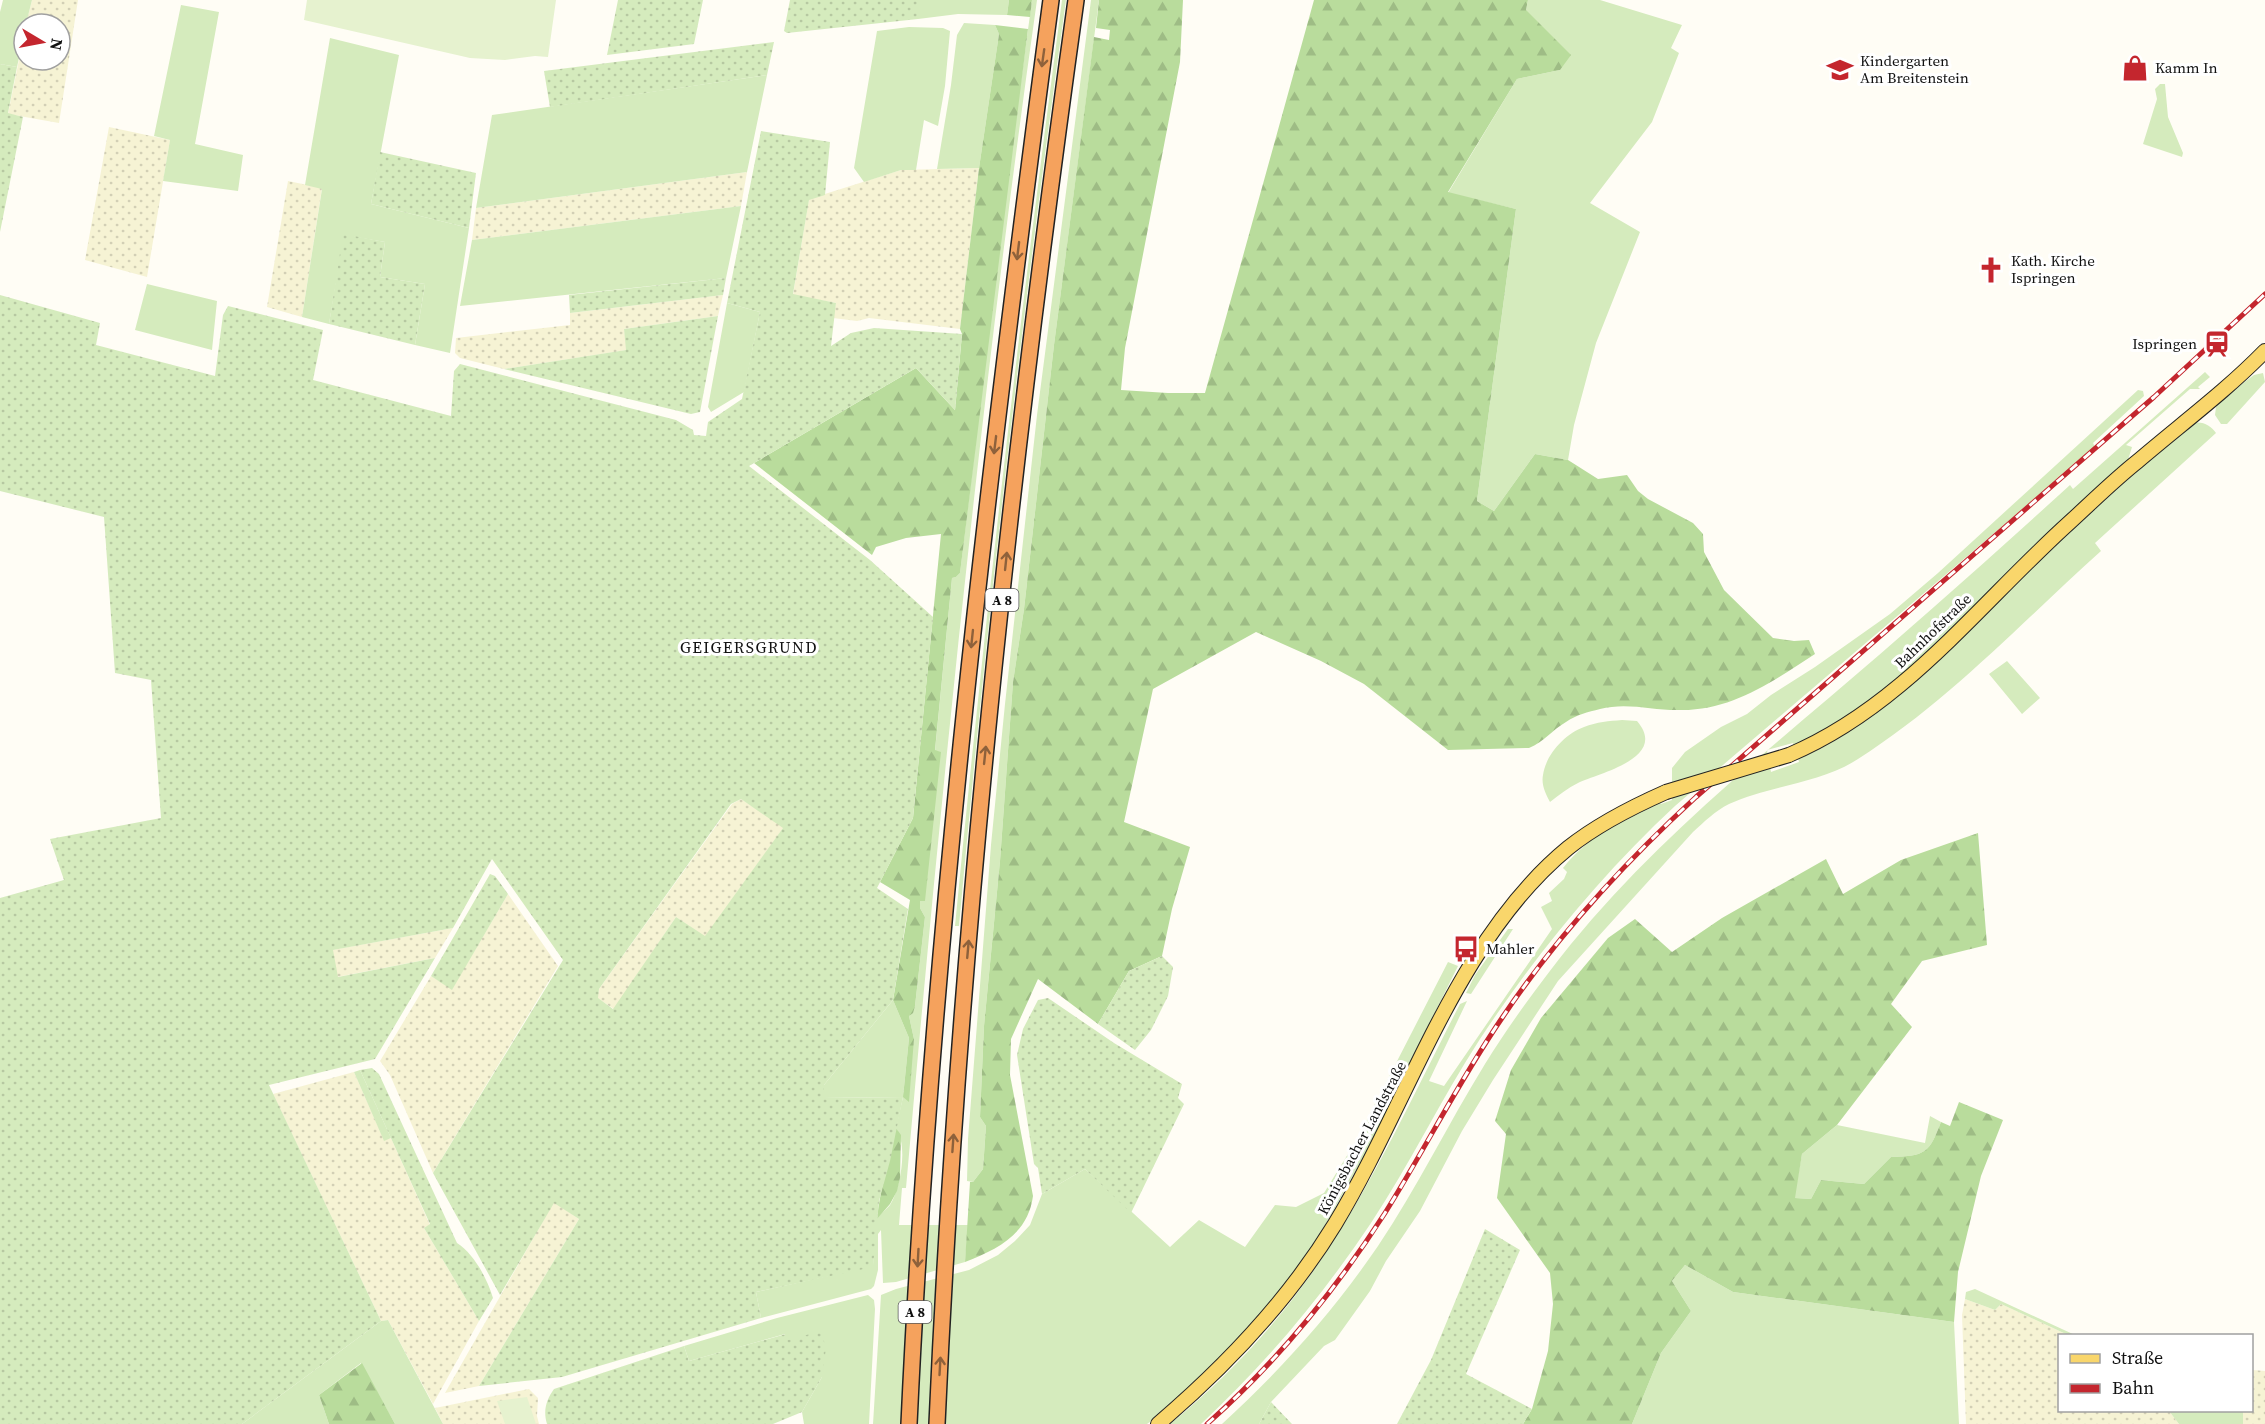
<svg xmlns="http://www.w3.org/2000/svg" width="2265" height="1424" viewBox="0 0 2265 1424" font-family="'Source Serif 4',serif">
<defs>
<pattern id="farmland-dots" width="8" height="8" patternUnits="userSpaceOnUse" patternTransform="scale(1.5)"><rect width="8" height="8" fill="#f6f3d4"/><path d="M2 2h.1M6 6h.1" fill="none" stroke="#d2cfb5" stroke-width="1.8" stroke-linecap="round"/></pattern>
<pattern id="forest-firs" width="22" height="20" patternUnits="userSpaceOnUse" patternTransform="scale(1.5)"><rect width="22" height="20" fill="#b9dc9c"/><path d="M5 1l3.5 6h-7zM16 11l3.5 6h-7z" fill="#9ebc85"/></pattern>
<pattern id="garden-dots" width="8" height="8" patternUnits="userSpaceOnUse" patternTransform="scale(1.5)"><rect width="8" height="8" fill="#d5ebbd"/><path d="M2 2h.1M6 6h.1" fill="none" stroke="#b6c8a1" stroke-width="1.8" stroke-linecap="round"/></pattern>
</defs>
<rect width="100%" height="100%" fill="#fffdf5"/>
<path fill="url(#farmland-dots)" d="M32,0H78L59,123L8,114L24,35V60H60V24H26Z
M109,127L170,140L147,277L85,260Z
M979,168L960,329L869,318L857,321L833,318L836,303L793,295L809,199L901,170Z
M747,172L741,206L472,240L476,208Z
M288,181L322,188L302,317L267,307Z
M723,295L718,316L624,329L627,350L504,369L460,358L455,353L456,338L570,325V313Z
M741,799L784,827L705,937L676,917L614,1009L597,998L599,989L732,804Z
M508,894L558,966L433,1173L390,1075L380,1061L431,976L452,989Z
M453,928L435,958L337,977L332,950Z
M354,1072L384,1140L391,1138L430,1225L424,1228L479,1321L433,1404L388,1320L381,1321L273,1094Z
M554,1202L579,1219L479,1386L445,1393Z
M1965,1299L1995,1310L2001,1304L2068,1335L2060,1336V1410L2169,1411L2179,1424H1966L1962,1315Z
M2252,1370L2265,1371V1424H2243V1411L2252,1410Z
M529,1389L538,1398L537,1416L539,1424H443L435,1408Z"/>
<path fill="#d5ebbd" d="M3,0H32L26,24H24V35L17,67L0,64V12Z
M918,0H1009L1007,15L958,14L918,19Z
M1032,0H1037C981,395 941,791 906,1188H902L899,1225H968L965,1262L896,1282L883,1283L881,1230L878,1234V1270L874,1286L871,1289L761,1318L756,1292L873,1266C874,1256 874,1227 877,1219C880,1214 886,1210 890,1205C901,1187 908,1145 896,1128L903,1097L824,1098V1085L893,1000L909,1038L903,1097L914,1039L909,1016L915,1006L925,917L920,908V900L924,901L940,752L935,751L952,578L956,577L960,573L1005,199Z
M1062,0H1066C1023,307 987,616 959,926H955C985,616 1021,308 1062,0Z
M1091,0H1099L1054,345L1024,609L1013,682L1000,861L984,1026L980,1117L986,1126L983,1169L973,1182L967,1181L968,1139L991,845L1005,704L1037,415Z
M1528,0H1600L1682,25L1671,48L1679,53L1652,122L1590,203L1640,232L1596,343L1574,425L1568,460L1535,454L1494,511L1477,501L1516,209L1448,193L1517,79L1560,70L1526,10Z
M181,5L219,12L195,144L243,155L238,191L163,181L170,140L154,136Z
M964,23L995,25L999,34L979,168L937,169L951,85L957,35Z
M909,27L943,28L950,31L945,86L938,126L924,120L916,170H901L864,182L854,168L877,31Z
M330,38L399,55L371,204L469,228L450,353L415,345L425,284L380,277L385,242L344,235L329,324L302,317L322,189L305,185Z
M767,75L747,172L476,208L492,115Z
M2160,84H2165L2168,117L2183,153L2182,157L2143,144L2157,99L2155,89Z
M741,206L726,278L460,306L472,240Z
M147,284L217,301L212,350L135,330Z
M727,303L760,312L744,392L711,412L708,407Z
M2205,372L2210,377L2198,387L2200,389H2190L2126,445L2132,447L2128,460L2052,529L1910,669L1847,718L1794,746L1793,743L1767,750L1771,772L1799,762L1798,758C1830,743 1860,726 1888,704C1936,666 1976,619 2020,577C2076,524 2133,471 2194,423C2203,421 2211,426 2216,433L2095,543L2101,551C2022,622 1948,702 1858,759C1820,784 1770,785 1729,804C1715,811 1704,822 1693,832L1558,981L1493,1080L1462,1131L1420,1211L1386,1261L1370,1291L1335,1340L1324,1346L1271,1402L1259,1424H1222C1281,1370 1333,1312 1378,1246C1417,1188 1448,1124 1485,1064C1511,1022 1540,983 1571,944C1647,851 1738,775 1830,697C1911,628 1991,557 2070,485L2073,489Z
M2263,373L2265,382L2227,424H2221L2215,415L2216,407L2221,399L2254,375Z
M2138,390L2143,391L2144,396L2093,443L2095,447L1675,806C1601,875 1536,954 1480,1039C1441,1099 1410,1164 1371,1223C1320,1299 1267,1362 1201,1424H1170C1230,1375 1284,1317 1326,1252C1378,1174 1417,1087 1460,1004L1467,1001L1429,1081L1444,1086L1552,929L1541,907L1552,901L1549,893L1564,879L1567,872L1563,868C1588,836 1624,818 1660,802L1661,804L1672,800V768L1685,752L1721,727L1747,714L1771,695L1815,667L1890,614L1938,573Z
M2007,661L2040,698L2022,714L1989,674Z
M1622,720L1637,721C1669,758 1599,773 1578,783C1568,788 1559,795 1550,802C1546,794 1541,785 1543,775C1546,754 1565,734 1584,727C1597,722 1609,721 1622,720Z
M1508,929H1513L1471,994L1466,993L1475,975Z
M1448,962L1458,966L1365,1154L1304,1263L1228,1354L1158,1416L1147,1424H873L881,1295L896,1289L969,1270L998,1255L1015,1241L1030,1225L1042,1194L1085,1169L1170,1247L1199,1220L1245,1247L1275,1205L1296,1207L1324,1193L1356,1141Z
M360,1070L391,1138L384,1141L354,1072Z
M1930,1116L1941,1122C1929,1153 1926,1156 1891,1157L1864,1184L1821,1180L1811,1199L1794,1198L1802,1154L1837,1125L1925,1143Z
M1685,1265L1733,1292L1954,1322L1959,1424H1632L1661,1353L1691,1311L1672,1281Z
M1975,1289L2075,1335H2068L2001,1304L1995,1310L1965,1299L1966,1292Z
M868,1295L874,1300L875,1309L869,1424H804L802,1412L822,1377L787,1340L785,1334L689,1361L684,1346L777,1318Z
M388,1320L443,1424H395L361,1363L319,1395L329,1424H242L381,1321Z
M2169,1411H2243V1424H2179Z"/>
<path fill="url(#forest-firs)" d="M1009,0H1032L1030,17L1007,15Z
M1099,0H1183L1180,62L1125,348L1121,390L1168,393H1205L1314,0H1528L1526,10L1571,55L1560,70L1517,79L1448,192L1516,209L1477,501L1494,511L1535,454L1568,460L1598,479L1627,475L1638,491L1648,499L1693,523L1703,534L1704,552L1724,590L1773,638L1794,641L1809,640L1815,654C1772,682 1730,712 1677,710C1651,710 1626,702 1600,709C1588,712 1576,715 1566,722C1552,730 1544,742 1529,748L1448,750L1364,684L1321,661L1256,632L1153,689L1124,822L1190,847L1172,909L1162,956L1129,971L1098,1024L1038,979L1011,1039L1010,1075L1033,1196C1028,1234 998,1249 965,1262L970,1182H973L983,1169L986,1126L980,1117L984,1026L1000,861L1013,682L1024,609L1054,345L1094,37L1109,40L1110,30L1096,28Z
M995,25L1028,29L960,573L956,577L952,578L935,750L941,752L925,901H920V908L925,917L915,1006L913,1013L909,1016L914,1039L909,1102L903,1097L909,1038L893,1000L910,900L880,882L913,818L941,534L906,538L876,547L872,555L754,463L916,368L955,410L962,334L960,329L979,168L999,34Z
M1978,833L1987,945L1922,961L1891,1004L1912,1027L1837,1125L1802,1154L1795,1198L1811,1199L1821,1180L1864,1184L1891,1157C1926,1156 1929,1153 1941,1122L1950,1126L1959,1102L2003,1120L1981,1176L1958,1272L1954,1322L1733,1292L1685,1265L1672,1281L1691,1311L1661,1353L1632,1424H1523L1532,1409L1548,1351L1553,1304L1550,1273L1497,1198L1506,1134L1495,1121L1511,1070L1541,1018L1608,938L1635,919L1672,952L1722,918L1826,859L1843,894L1901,860Z
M896,1128L901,1135L900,1178L897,1191L890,1204L877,1219C880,1188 890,1158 896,1128Z
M362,1363L395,1424H329L319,1395Z"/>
<path fill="url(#garden-dots)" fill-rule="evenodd" d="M618,0H703L694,44L607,55Z
M790,0H918V19L787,33L784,31Z
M774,42L767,75L550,107L544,71Z
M0,64L17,67L8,113L23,117L0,232Z
M761,131L830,142L825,195L809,200L793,294L836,303L831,346L851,333L874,328L962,334L955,410L916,368L749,466L870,560L933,617L913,818L877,888L908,909L893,1000L824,1085V1098L903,1097L890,1161L879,1201L873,1267L756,1292L761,1318L562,1377L479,1386L579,1219L554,1203L500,1295L433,1173L563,960L492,859L453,928L333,950L338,977L435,958L375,1059L269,1085L381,1321L242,1424H0V898L64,880L50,839L161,818L151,680L115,673L104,517L0,491V295L100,323L96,345L215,376L223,315L228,306L323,330L313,380L451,416L454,371L460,364L676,420L693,430L694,435L706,436L708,422L742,399L760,312L727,303ZM741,799L783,828L705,936L676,917L613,1009L598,998L599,989L731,804Z
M380,152L476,173L469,228L371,204Z
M343,234L385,242L380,277L425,284L415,345L329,324Z
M726,278L723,295L570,313L569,295Z
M718,316L700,412L691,414L504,369L626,350L624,329Z
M490,874L495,876L508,894L452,990L431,976Z
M1162,956L1173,967L1168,996L1151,1030L1135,1050L1098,1024L1129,971Z
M1048,998L1114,1043L1182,1084L1178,1098L1184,1104L1131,1213L1085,1169L1042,1194L1038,1168L1034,1164L1017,1055L1023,1029L1038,1000Z
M372,1068L379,1074L457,1243C474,1254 487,1278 493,1298L479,1321L424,1228L430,1224L360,1070Z
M1485,1229L1520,1250L1466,1374L1532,1409L1523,1424H1397L1431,1360Z
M821,1331L826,1348L822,1377L802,1412L773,1424H547C543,1411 546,1400 554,1389L684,1346L689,1361L786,1334L788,1340Z
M1271,1402L1292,1424H1259Z"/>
<path fill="#e6f2cf" d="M307,0H556L548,57L535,56L505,60L470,58L304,20Z
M527,1397L536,1424H505L497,1401Z"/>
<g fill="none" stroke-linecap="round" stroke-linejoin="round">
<g stroke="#222" stroke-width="16">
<path id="major" d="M1789,755C1903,707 1980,603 2070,522C2093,501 2114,480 2138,461C2180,425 2226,391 2265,351
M1158,1424C1226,1366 1288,1301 1335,1224C1409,1102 1456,940 1568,848C1598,824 1632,807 1666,792"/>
</g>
<g stroke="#222" stroke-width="18">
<path id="highway" d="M909,1424C931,947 988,473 1051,0
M937,1424C958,948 1010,472 1076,0"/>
</g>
<use href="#major" stroke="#f9d66b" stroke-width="14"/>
<use href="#highway" stroke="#f5a25d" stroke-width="15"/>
<g stroke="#c4262e" stroke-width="5">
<path id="rail" d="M1207,1424C1276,1363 1335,1291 1385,1213C1425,1149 1459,1081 1502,1018C1557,936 1623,864 1696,797L2154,397L2265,294"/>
</g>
<use href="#rail" stroke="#fff" stroke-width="3" stroke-dasharray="9" stroke-linecap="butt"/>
<g stroke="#222" stroke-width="16" stroke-linecap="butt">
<path id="major-bridge" d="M1666,792L1789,755"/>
</g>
<use href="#major-bridge" stroke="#f9d66b" stroke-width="14"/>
</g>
<defs><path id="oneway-shaft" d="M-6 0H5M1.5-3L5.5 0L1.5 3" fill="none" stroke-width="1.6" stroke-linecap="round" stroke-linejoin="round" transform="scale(1.5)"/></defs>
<g stroke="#8e613b">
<use href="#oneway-shaft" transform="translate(1043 58) rotate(98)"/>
<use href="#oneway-shaft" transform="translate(1018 251) rotate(97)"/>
<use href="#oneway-shaft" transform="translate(995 445) rotate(97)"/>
<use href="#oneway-shaft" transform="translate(1006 561) rotate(-84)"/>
<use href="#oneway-shaft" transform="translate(972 639) rotate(96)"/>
<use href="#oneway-shaft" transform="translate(985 755) rotate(-84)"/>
<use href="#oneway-shaft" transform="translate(968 949) rotate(-85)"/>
<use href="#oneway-shaft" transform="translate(953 1143) rotate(-86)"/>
<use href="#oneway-shaft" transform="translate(918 1258) rotate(93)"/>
<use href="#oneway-shaft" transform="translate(940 1366) rotate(-87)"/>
</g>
<defs>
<g id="shop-bare" transform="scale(2.07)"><path d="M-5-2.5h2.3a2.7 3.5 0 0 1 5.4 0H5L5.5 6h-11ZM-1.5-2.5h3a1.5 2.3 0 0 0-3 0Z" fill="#c4262e" stroke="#fff" stroke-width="2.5" paint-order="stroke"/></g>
<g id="school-bare" transform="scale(2.07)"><path d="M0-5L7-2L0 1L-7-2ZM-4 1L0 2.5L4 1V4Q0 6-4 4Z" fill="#c4262e" stroke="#fff" stroke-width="2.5" paint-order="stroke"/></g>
<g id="church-bare" transform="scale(2.07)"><path d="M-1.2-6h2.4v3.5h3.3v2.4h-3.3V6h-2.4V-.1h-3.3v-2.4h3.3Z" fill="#c4262e" stroke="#fff" stroke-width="2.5" paint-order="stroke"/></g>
<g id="station-bare" transform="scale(2.07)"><path d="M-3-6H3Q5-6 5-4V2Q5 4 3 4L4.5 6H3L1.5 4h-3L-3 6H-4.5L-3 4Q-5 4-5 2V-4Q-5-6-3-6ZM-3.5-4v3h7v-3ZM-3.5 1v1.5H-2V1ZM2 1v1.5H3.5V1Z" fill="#c4262e" stroke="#fff" stroke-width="2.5" paint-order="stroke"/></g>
<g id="bus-bare" transform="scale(2.07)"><path d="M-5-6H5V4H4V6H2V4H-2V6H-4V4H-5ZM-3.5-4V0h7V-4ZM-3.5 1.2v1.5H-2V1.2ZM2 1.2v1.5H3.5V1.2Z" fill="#c4262e" stroke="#fff" stroke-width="2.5" paint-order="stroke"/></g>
</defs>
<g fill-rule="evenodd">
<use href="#shop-bare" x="2135" y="68"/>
<use href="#school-bare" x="1840" y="70"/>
<use href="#church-bare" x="1991" y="270"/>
<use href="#station-bare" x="2217" y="344"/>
<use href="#bus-bare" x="1466" y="949"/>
</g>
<g text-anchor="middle" stroke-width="6" stroke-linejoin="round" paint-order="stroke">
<g fill="#fff" stroke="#585858" stroke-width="1.5">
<rect x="985.5" y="589" width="33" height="22" rx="4.5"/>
<rect x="898.5" y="1301" width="33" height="22" rx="4.5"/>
</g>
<g font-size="14" font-weight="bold" fill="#111">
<text x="1002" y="605">A 8</text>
<text x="915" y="1317">A 8</text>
</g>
<g font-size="15" fill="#111" stroke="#fff" text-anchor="start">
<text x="1860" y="66">Kindergarten<tspan x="1860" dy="17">Am Breitenstein</tspan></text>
<text x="2155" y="73">Kamm In</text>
<text x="2011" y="266">Kath. Kirche<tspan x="2011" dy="17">Ispringen</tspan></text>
<text x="2197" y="349" text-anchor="end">Ispringen</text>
<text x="1486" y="954">Mahler</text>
</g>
<g font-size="15" fill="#111" stroke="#fff">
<text transform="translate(1933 631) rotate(-44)" y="5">Bahnhofstraße</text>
<text transform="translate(1362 1138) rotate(-62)" y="5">Königsbacher Landstraße</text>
</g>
<g font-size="16" letter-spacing="1.5" fill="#111" stroke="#fff">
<text x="749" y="653">GEIGERSGRUND</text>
</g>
</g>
<rect x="2058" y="1334" width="195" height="78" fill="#ffffff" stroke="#a0a0a0" stroke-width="1.5"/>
<rect x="2070" y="1354" width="30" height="9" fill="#f9d66b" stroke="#a0a0a0" stroke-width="1.5"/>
<text x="2112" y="1364" font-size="18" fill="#111111">Straße</text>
<rect x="2070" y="1384" width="30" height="9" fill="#c4262e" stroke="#a0a0a0" stroke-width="1.5"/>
<text x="2112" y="1394" font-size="18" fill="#111111">Bahn</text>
<g transform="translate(42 42) rotate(100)"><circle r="28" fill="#ffffff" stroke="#a0a0a0" stroke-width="1.5"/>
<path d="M0-4.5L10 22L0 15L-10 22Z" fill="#c4262e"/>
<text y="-9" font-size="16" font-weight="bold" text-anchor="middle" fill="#111111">N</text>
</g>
</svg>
